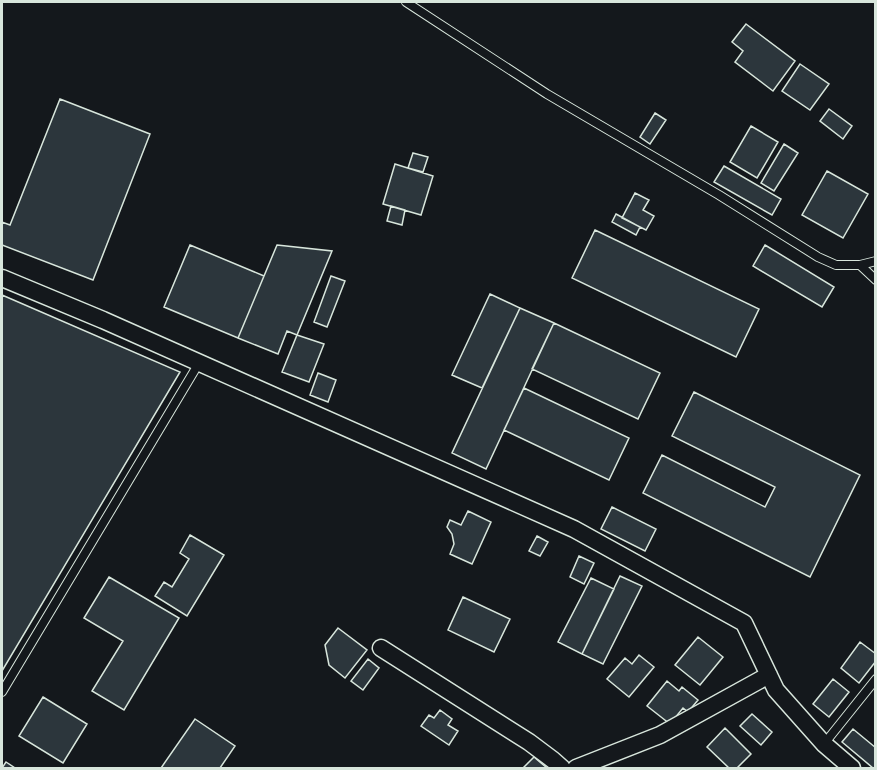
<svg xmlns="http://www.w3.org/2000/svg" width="877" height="770" viewBox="0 0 877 770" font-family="'IBM Plex Sans',sans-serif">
<rect width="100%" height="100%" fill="#14181c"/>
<path fill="#2c363c" stroke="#d8e6dc" stroke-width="1.5" d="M746,24L795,61L773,91L735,62L743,51L732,42Z
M800,64L829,84L810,110L782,91Z
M60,99L150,134L93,280L2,245V222L10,225Z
M829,109L852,126L843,139L820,121Z
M655,113L666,120L650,144L640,137Z
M751,126L778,142L757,178L730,162Z
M784,144L798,153L774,191L761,183Z
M413,153L428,157L423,172L408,168Z
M395,164L433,176L421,215L383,204Z
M724,166L781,199L772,215L714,182Z
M827,171L868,194L843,238L802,215Z
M635,193L649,200L643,210L654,216L646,230L622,218Z
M391,206L405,210L402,225L387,221Z
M616,214L640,227L636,235L612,222Z
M595,230L759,309L736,357L572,278Z
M190,245L264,276L238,338L164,307Z
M277,245L332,251L297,335L287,331L278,354L238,338Z
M765,245L834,287L822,307L753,266Z
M331,276L345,281L327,327L314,322Z
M490,294L520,308L482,388L452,375Z
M2,295L180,372L2,671Z
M520,308L554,323L486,469L452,453Z
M554,323L660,373L638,419L532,369Z
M297,335L324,344L309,382L282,372Z
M318,373L336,380L328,402L310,395Z
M524,388L629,438L609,480L504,430Z
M694,392L860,475L810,577L643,493L662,455L765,507L775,487L672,436Z
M612,507L656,529L645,551L601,529Z
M468,511L491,522L472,564L450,554L454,544L452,534L447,527L450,520L461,525Z
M190,535L224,555L187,616L155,596L164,582L172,587L189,559L180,553Z
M537,536L548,542L540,556L529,551Z
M579,556L594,563L584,584L570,577Z
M620,576L642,586L603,664L582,654Z
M109,577L179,618L124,710L92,691L123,641L84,618Z
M591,578L614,589L582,654L558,642Z
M463,597L510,619L494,652L448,630Z
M338,628L367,650L345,678L329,665L325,645Z
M698,637L723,657L700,685L675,665Z
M860,642L876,654V661L859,683L841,668Z
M639,655L654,667L629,697L607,679L625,658L632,664Z
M368,659L379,668L363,690L351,681Z
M833,679L849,692L829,717L813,704Z
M667,681L679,691L682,687L698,700L688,712L683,708L670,724L647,706Z
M43,697L87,724L63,763L19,736Z
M440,710L452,719L448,725L458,731L449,745L421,726L429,715L434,718Z
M752,714L772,732L761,745L740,726Z
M195,719L235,746L220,768H161Z
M725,728L751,754L737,768H729L707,747Z
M853,729L876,748V768H873L842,742Z
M534,757L547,768H523Z
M6,762L15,768H2Z"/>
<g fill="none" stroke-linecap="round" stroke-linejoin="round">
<g stroke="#d8e6dc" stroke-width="10">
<path id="service" d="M406,2L547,94L719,195L818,257L836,265H860L876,280
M860,265L876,261
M2,692L199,363
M824,744L876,679"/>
</g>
<g stroke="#d8e6dc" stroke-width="19">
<path id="minor" d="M2,278L103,320L574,529L744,623L776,690L824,744L852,768
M381,648L529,742L553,760L562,768
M576,768L660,735L769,675"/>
</g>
<use href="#service" stroke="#14181c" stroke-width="8"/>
<use href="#minor" stroke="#14181c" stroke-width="16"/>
</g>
<rect width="877" height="770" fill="none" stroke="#d8e6dc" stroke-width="6"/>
</svg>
